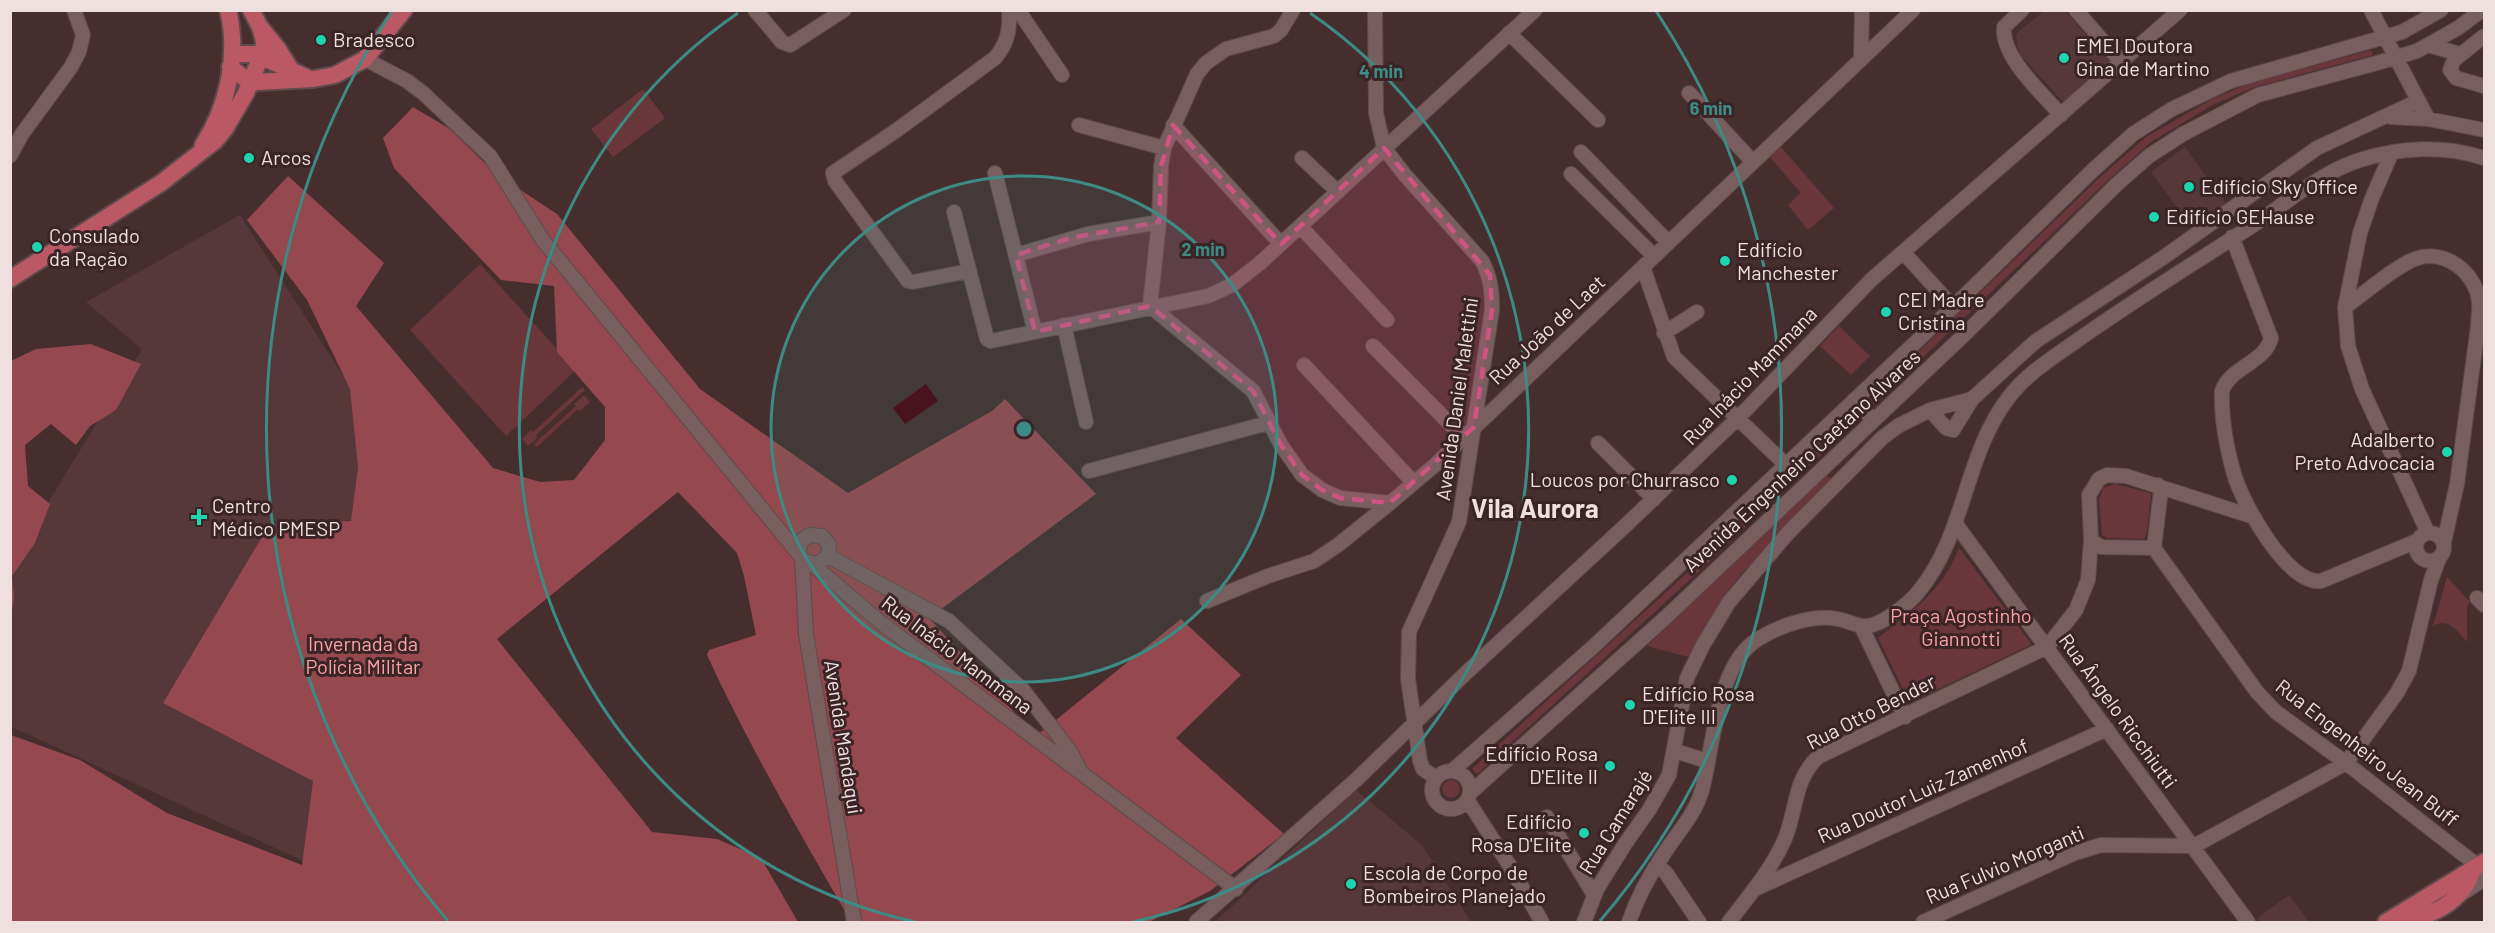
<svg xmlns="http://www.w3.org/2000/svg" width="2495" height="933" viewBox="0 0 2495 933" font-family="Barlow,sans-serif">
<rect width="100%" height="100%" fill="#462e2f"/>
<path fill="#56383a" d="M2044,11H2065L2110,62L2063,102L2019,53L2016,36L2018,32Z
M2185,147L2226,204L2192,228L2151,172Z
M240,215L360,402L355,559L358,765L334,875L12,727L11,728L10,565L142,349L86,302Z
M1356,790L1422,845L1471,922H1215Z
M2289,895L2309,922H2260L2257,918Z"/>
<path fill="#693739" d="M2371,50L2373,55L2255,87L2214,104L2151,142L2104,184L1872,406L1867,401L2098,179L2146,137L2212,99L2253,82Z
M643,89L665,118L613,157L591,129Z
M1781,147L1834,208L1808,230L1788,205L1801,193L1770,157Z
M480,264L576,370L506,436L410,330Z
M1839,326L1870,356L1851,375L1820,346Z
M582,387L585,390L536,435L537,438L528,446L522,439L531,430L533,432Z
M584,395L590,402L580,411L578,409L537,447L534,444L576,406L574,404Z
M1854,414L1858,419L1693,577L1477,774L1472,769L1688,572Z
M1826,474L1833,480L1784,538L1745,570L1727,591L1688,657L1647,646Z
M2115,484L2151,493L2147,532L2144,539L2107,538L2102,535L2099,500L2103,488Z
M1959,548L2030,642V645L1910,703L1878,638C1914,608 1940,595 1959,548Z
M2447,577L2470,602L2467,607V642C2457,631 2449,617 2433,626Z
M1442 789a9 9 0 1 1 18 0a9 9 0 1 1-18 0Z"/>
<path fill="#95484e" d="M413,107L450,129L496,174L557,214L700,389L848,493L992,411L1005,399L1096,494L929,618L1036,736L1181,619L1241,675L1176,738L1284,834L1210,891L1149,922H857L846,913C797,828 748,744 707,655L709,650L756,635L744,576L737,553L678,492L497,639L652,832L717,839L761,858L798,922H11V735L80,760L167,813L302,865L313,781L163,703L262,537L333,522L351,521L358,467L350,389L307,300L247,220L288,176L384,263L356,306L493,468L540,482L574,480L605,440V407L557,352L554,286L501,280L394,168L383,138Z
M91,344L141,364L116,410L90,426L76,445L51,424L25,445L28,486L50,504L35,543L12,576L14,597L11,618V361L36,349Z"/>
<path fill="#4c0212" d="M926,384L938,401L905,424L893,408Z"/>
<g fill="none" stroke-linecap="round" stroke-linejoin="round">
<g stroke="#5f4a4b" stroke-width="16">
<path id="minor" d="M755,10L782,42L790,45L844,10
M1018,10L1062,75
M1375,10L1376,113L1384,148L1405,175L1482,261C1491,278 1492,291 1492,310L1459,522L1409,632L1408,679L1420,761L1423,769L1436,778
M2022,10L2004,27C2001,57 2042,93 2061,115
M2076,10L2121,62
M2371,10L2428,119
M1509,33L1598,120
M2484,36L2454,60L2450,70L2456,78L2484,86
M2428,45L2460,54
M1861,58L1862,10
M365,59L407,81L423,93L490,156L542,239L802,558L806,562L818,564L828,556L829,545L822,536L810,535L801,541L799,552
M1689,93L1753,162
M2391,117L2428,119L2484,130
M1079,125L1164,148
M1173,125L1281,244
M1581,152L1668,242
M2392,152L2372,198L2360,233L2345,307L2348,346L2362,389L2428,533
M10,156L22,134L71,67L79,52L83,35L74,10
M1302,158L1338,192
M995,173L1035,332
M1571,174L1654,256
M954,212L987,339L991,341L1208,296L1232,285L1259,264L1535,10
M1300,226L1387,320
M2232,237L2271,338C2266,362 2230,367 2222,391C2221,417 2227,449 2234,474C2242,502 2287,585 2321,581L2417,541
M1903,252L1953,307
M1016,255L1088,234L1159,222
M1643,267L1674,357L1786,465
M969,271L913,282L908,281L835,181L833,173L897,130L995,58C1008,43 1010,29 1009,10
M1150,306L1253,391L1281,445L1302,475L1322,490L1340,498L1390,503L1435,465L1913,10
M1150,306L1159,222L1161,166L1164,148L1197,74L1206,63L1226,49L1274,36L1281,30L1293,10
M2345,307C2364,294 2394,267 2415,259C2444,248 2476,272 2479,302C2480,310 2478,318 2478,326L2457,484L2444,542
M1064,325L1086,422
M1664,333L1697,312
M1373,346L1463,437
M1304,365L1414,483
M1854,400L1873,420
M1930,410L1946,428L1953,430L1972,399L2036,341L2164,257L2317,148L2418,101
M1598,443L1654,499
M1089,471L1268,423
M1955,523L2248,922
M2416 547a14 14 0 1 1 28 0a14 14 0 1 1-28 0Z
M2091,540L2101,547L2154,548
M2154,548L2257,692L2276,712L2346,763L2478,866
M2154,548L2160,498L2161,490L2158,485
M828,556L949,621L1023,690L1070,751L1080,770
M802,558L806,634L854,922
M812,564L880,622L1236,889
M2477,598L2484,605
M1207,601L1268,576L1314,561L1338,545L1390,503
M1861,626L1905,717
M1675,751L1707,761
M1432 790a19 19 0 1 1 38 0a19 19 0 1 1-38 0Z
M1452,771L1593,647L1681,564L1953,307L2092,171L2133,134L2172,109L2231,81L2402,32L2441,10
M1470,793L1665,618L1966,333L2117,184L2149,156L2183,134L2258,95L2377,63L2417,51L2458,28L2482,10
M1468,801L1508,863L1542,922
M1547,817L1594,895
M1657,865L1666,873L1699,922
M1755,889L2107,729
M2463,893L2484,879
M1196,922L1357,779L1467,672L1625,526L1738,418L1871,280L2180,10
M1584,922L1597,889L1625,844L1649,810L1669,775L1687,678L1703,645L1729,602L1788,533L1882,438L1898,426L1930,410L1972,399
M1629,922C1637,898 1649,876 1663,855C1677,833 1695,815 1702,790C1714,746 1716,665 1758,639C1779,626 1812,614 1837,619C1847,620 1857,627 1867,626C1882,625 1910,603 1919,591C1966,534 1964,455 2009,397C2028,372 2057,355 2082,337C2138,298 2195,262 2252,226C2287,203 2319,173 2360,160C2400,147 2444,145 2484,158
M1729,922C1748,897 1771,870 1784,841C1797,812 1793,780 1818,757L2047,647L2076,610L2088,580L2091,540L2089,495L2099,479L2107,475L2126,476L2254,517
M1923,922L2075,853L2101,845L2194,846L2346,763L2397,693L2409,671L2431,580L2439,559"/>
</g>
<g stroke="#5f4a4b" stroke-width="20">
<path id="major" d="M261,28L278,49L291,70
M234,54H255L306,77
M230,67L243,77L257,82L313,79L335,75L365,59L404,10
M203,145C228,106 239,55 228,10
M10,279L161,183L215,141L225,129L246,93L263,51L264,41L260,27L251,10
M2392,920C2427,921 2463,903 2473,869
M2386,922L2484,862"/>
</g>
<use href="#minor" stroke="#795e5f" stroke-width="14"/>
<use href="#major" stroke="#ba5963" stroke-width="16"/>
</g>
<path fill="#d05483" fill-opacity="0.2" stroke="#d05483" stroke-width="4.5" stroke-dasharray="12 8" stroke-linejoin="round" d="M1173,125L1281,244L1384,148L1490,275L1492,310L1474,427L1390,503L1340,498L1322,490L1302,475L1281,445L1253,391L1150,306L1035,332L1016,255L1070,238L1159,222L1161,166Z"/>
<circle cx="1024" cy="429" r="253" fill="#3c8b85" fill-opacity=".12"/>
<g fill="none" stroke="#3c8b85" stroke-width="3">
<circle cx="1024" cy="429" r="253"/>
<path d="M915 922A505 505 0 0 1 738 13M1310 13A505 505 0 0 1 1133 922"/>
<path d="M448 921A758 758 0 0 1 392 11M1656 11A758 758 0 0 1 1600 921"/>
</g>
<g fill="#1ed5b0" stroke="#3b2425" stroke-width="2">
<circle cx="321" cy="40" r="6"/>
<circle cx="2064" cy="58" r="6"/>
<circle cx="249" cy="158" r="6"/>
<circle cx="2189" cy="187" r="6"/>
<circle cx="2154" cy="217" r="6"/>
<circle cx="37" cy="247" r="6"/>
<circle cx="1725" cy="261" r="6"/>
<circle cx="1886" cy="312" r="6"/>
<circle cx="2447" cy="452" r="6"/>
<circle cx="1732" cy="480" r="6"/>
<path d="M196 508h6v6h6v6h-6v6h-6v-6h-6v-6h6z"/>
<circle cx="1630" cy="705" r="6"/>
<circle cx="1610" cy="766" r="6"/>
<circle cx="1584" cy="833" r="6"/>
<circle cx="1351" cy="884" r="6"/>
</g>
<g text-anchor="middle" stroke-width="6" stroke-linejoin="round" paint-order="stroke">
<g font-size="20" fill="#efdfdf" stroke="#3b2425" text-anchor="start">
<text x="333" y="47">Bradesco</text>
<text x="2076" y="53">EMEI Doutora<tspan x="2076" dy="23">Gina de Martino</tspan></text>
<text x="261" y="165">Arcos</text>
<text x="2201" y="194">Edifício Sky Office</text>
<text x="2166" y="224">Edifício GEHause</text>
<text x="49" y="243">Consulado<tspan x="49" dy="23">da Ração</tspan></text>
<text x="1737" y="257">Edifício<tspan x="1737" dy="23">Manchester</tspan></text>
<text x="1898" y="307">CEI Madre<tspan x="1898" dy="23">Cristina</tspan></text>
<text x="2435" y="447" text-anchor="end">Adalberto<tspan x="2435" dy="23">Preto Advocacia</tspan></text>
<text x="1720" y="487" text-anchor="end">Loucos por Churrasco</text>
<text x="212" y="513">Centro<tspan x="212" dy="23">Médico PMESP</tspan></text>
<text x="1642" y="701">Edifício Rosa<tspan x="1642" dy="23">D'Elite III</tspan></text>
<text x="1598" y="761" text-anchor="end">Edifício Rosa<tspan x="1598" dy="23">D'Elite II</tspan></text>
<text x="1572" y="829" text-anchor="end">Edifício<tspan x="1572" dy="23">Rosa D'Elite</tspan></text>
<text x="1363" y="880">Escola de Corpo de<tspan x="1363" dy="23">Bombeiros Planejado</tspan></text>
</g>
<g font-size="20" fill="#efdfdf" stroke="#3b2425">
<text transform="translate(1547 330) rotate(-43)" y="7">Rua João de Laet</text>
<text transform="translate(1750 376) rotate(-46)" y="7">Rua Inácio Mammana</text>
<text transform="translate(1457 399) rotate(-82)" y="7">Avenida Daniel Malettini</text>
<text transform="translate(1802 461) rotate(-43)" y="7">Avenida Engenheiro Caetano Alvares</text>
<text transform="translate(957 655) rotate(37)" y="7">Rua Inácio Mammana</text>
<text transform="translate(2118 711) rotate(54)" y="7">Rua Ângelo Ricchiutti</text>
<text transform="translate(1871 712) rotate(-27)" y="7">Rua Otto Bender</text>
<text transform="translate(843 737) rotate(81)" y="7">Avenida Mandaqui</text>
<text transform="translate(2367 753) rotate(38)" y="7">Rua Engenheiro Jean Buff</text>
<text transform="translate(1923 791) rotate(-24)" y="7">Rua Doutor Luiz Zamenhof</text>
<text transform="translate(1616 822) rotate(-58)" y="7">Rua Camarajé</text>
<text transform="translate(2005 865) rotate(-23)" y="7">Rua Fulvio Morganti</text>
</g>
<g font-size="20" fill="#fba2a5" stroke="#3b2425">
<text x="1961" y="623">Praça Agostinho<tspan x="1961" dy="23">Giannotti</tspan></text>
<text x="363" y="651">Invernada da<tspan x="363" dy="23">Polícia Militar</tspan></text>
</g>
<g font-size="26" font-weight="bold" fill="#efdfdf" stroke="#3b2425">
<text x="1535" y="518">Vila Aurora</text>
</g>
</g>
<circle cx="1024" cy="429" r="9" fill="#3c8b85" stroke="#3b2425" stroke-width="3"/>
<g font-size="18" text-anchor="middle" font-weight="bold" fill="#3c8b85" stroke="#3b2425" stroke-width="6" stroke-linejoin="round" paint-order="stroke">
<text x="1381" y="78">4 min</text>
<text x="1711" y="115">6 min</text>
<text x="1203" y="256">2 min</text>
</g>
<rect width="2495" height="933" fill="none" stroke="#efdfdf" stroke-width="24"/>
</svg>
